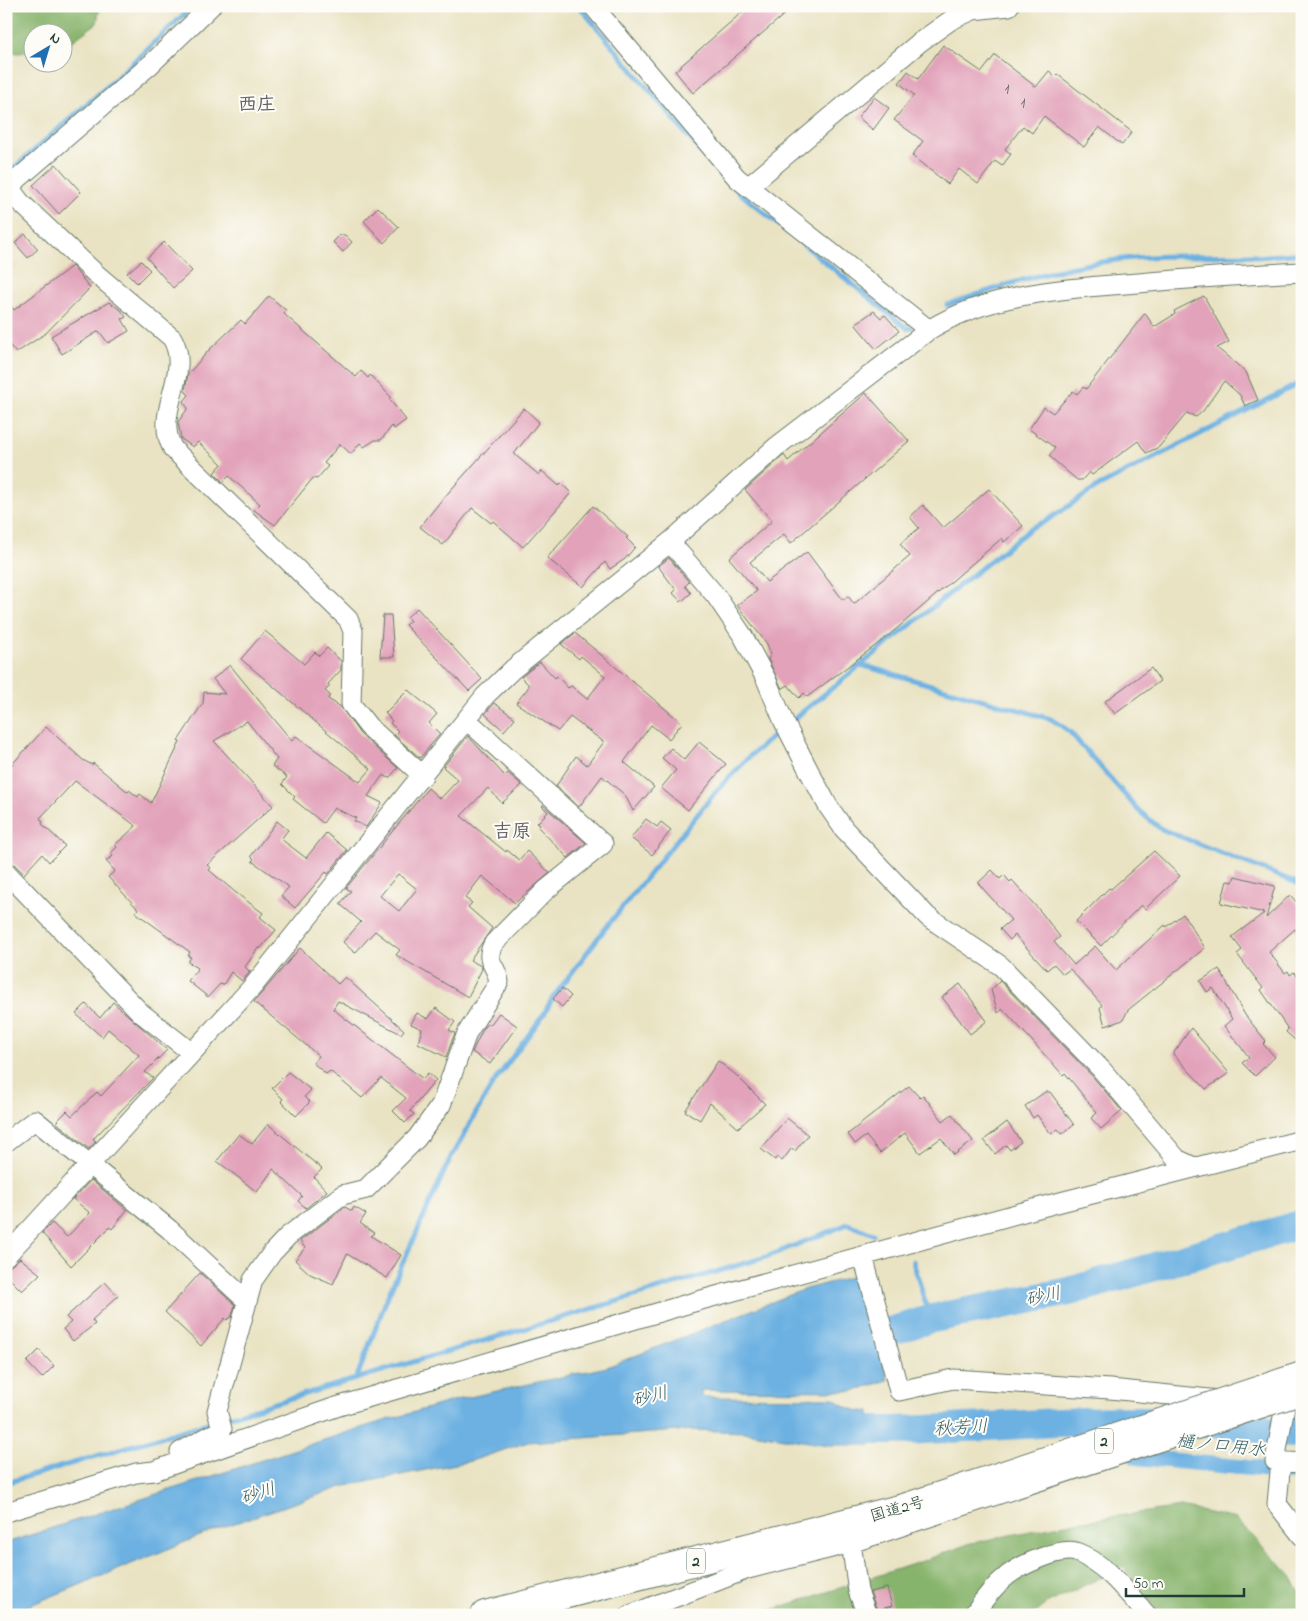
<svg xmlns="http://www.w3.org/2000/svg" width="1308" height="1621" viewBox="0 0 1308 1621" font-family="'Indie Flower','Klee One',sans-serif">
<rect width="100%" height="100%" fill="#fdfcf7"/>
<filter id="ink" filterUnits="userSpaceOnUse"><feTurbulence type="fractalNoise" baseFrequency=".02" numOctaves="2"/><feDisplacementMap in="SourceGraphic" scale="10" xChannelSelector="R" yChannelSelector="G"/><feConvolveMatrix kernelMatrix="1 2 1 2 8 2 1 2 1" color-interpolation-filters="sRGB"/></filter>
<filter id="wash" filterUnits="userSpaceOnUse"><feTurbulence type="fractalNoise" baseFrequency=".0096" numOctaves="4" result="noise"/><feDisplacementMap in="SourceGraphic" scale="20" xChannelSelector="R" yChannelSelector="G"/><feGaussianBlur stdDeviation="1.12" result="paint"/><feColorMatrix in="noise" values="0 0 0 0 0 0 0 0 0 0 0 0 0 0 0 0 0 1.4 0 .05"/><feComposite in="paint" operator="in"/></filter>
<g filter="url(#wash)">
<rect width="100%" height="100%" fill="#e9e3c3"/>
<path fill="#87b46c" stroke="#537850" d="M6,6H100L97,23L63,48L62,32H32V52L17,53L6,49Z
M1181,1507L1236,1519L1291,1576L1302,1597V1615H1161L1123,1567L1050,1602L1032,1615H756L923,1561L971,1543L1076,1522Z"/>
<path fill="#6cb1e2" stroke="#46778b" d="M859,1275L888,1380L853,1391L701,1390L703,1397L834,1398C845,1407 857,1413 870,1411L871,1445H828L746,1432L692,1430L528,1442L471,1461L345,1486L217,1529L6,1615V1543L367,1426L456,1400L607,1367L805,1289Z"/>
<g fill="none" stroke-linecap="round" stroke-linejoin="round">
<path stroke="#6cb1e2" stroke-width="5" d="M579,6L717,171L741,194L908,329L911,328
M6,175L110,84L193,6
M947,305C1000,287 1053,268 1109,261C1156,254 1206,256 1254,255L1257,257L1302,253
M861,665L1051,719L1069,731L1139,811L1161,829L1302,885
M790,722L1031,528L1046,521L1099,486L1302,382
M913,1261L930,1319
M357,1377L389,1293L451,1157L492,1085L544,1014L552,999L604,930L718,789L750,756L783,728
M6,1483L766,1257L848,1224L873,1234"/>
<path stroke="#6cb1e2" stroke-width="16" d="M1136,1457L1302,1473"/>
<path stroke="#6cb1e2" stroke-width="29" d="M855,1342L930,1319L1067,1292L1302,1224
M833,1430C947,1434 1062,1417 1177,1421C1219,1422 1261,1430 1302,1435"/>
</g>
<g id="blocks">
<path fill="#e2a2ba" fill-rule="evenodd" d="M749,6H794L693,93L675,71Z
M943,45L982,72L995,55L1036,87L1049,71L1055,76L1057,74L1132,132L1122,145L1099,127L1084,147L1044,116L1032,133L1023,126L1005,149L1011,154L1002,166L995,161L978,184L959,169L948,184L912,156L923,141L894,120L914,95L899,83L908,71L918,79Z
M874,97L889,108L873,130L858,117Z
M56,164L81,192L59,214L33,185Z
M378,207L399,227L384,243L364,221Z
M25,234L38,249L28,258L15,243Z
M340,235H345L352,242L343,252L333,242Z
M164,242L192,271L173,288L147,258Z
M141,261L150,270L137,283L127,273Z
M72,266L90,288L46,333L16,353L6,341V300L14,310Z
M269,296L287,311L284,314L356,377L361,371L368,378L370,375L391,397L389,399L406,420L394,429L392,426L381,440H375L364,447L360,443L351,454L340,444L324,463L328,466L317,479L313,478L275,525L254,510L260,504L229,476L223,482L214,473L222,464L198,442L193,447L181,439L178,422L188,408L183,402L189,395L185,391L188,374L210,349L241,320L245,324Z
M1204,296L1229,342L1217,348L1246,372L1258,400L1245,406L1240,395L1224,381L1203,411L1196,417L1187,413L1159,447L1146,453L1138,441L1092,475L1089,472L1082,480H1077L1049,456L1055,448L1029,429L1044,407L1053,413L1073,391L1077,394L1083,387L1086,389L1145,313L1154,327L1175,314L1174,311Z
M109,302L121,310L126,317L122,319L129,331L108,343L99,331L62,354L51,336Z
M874,311L881,318L885,315L899,331L876,349L855,324Z
M866,393L909,441L791,543L784,534L750,562L767,582L807,552L843,600L848,596L854,604L910,556L900,544L919,528L910,517L923,505L943,528L989,489L1023,526L1004,542L1002,538L887,637L807,697L804,693L799,698L788,685L782,689L768,659L771,655L767,644L737,605L757,591L729,558L772,521L745,490L784,455L788,461Z
M524,408L539,422L514,454L539,475L542,471L559,486L561,483L571,493L523,547L493,521L491,523L472,508L443,545L420,527L440,502Z
M593,506L628,537L626,538L635,547L625,559L610,569L605,562L583,587L547,558Z
M669,558L689,582L685,586L691,593L681,602L673,593L676,590L658,566Z
M417,608L482,679L469,691L405,625L410,621L407,617Z
M383,615H391L394,657H380Z
M265,631L304,664L315,652L319,656L327,648L341,661V670L328,684L330,686L325,691L330,695L328,699L341,707L360,734L398,768L389,778L383,775L368,796L382,803L366,827L354,821L356,818L334,808L323,823L293,799L295,797L282,784L287,777L272,766L277,759L247,721L214,741L273,806L207,865L211,868L209,870L235,892L263,913L260,917L276,930L260,949L259,947L245,967L250,972L242,981L231,972L223,985L220,984L208,997L188,981L198,968L188,962L191,957L188,956L190,952L135,912L138,909L108,877L115,871L106,861L113,856L111,853L117,847L115,845L136,826L75,781L40,818L43,822L42,824L65,846L49,862L42,854L24,874L14,864L6,861V771L46,727L83,760L92,765L93,763L128,792L129,790L138,797L140,794L151,803L180,742L178,741L203,703L204,692L225,694L213,679L230,665L292,741L296,736L360,782L371,769L241,659Z
M575,633L682,723L669,739L651,725L624,762L654,787L633,811L625,795L602,776L579,807L556,786L576,756L587,765L604,742L570,717L558,731L516,703L528,688V684L521,677L540,662L555,678L557,676L568,688L571,686L587,699L605,676L581,656L579,659L561,644Z
M1151,668L1160,681L1115,714L1105,701Z
M408,690L437,714L429,723L440,734L420,758L394,735L398,731L390,723L392,721L385,713Z
M494,703L515,718L504,731L485,714Z
M468,736L505,776L508,773L522,785L502,803L488,788L461,816L506,852L507,850L519,860L527,851L550,873L515,903L482,876L465,898L472,903L468,907L492,928L470,960L481,966L482,969L468,997L396,955L400,950L375,931L355,953L343,942L361,922L340,904L351,891L346,888L428,788L440,799L458,780L443,767ZM398,874L417,889L399,911L380,896Z
M699,742L726,764L688,810L661,788L676,770L662,758L671,748L684,760Z
M543,805L586,843L568,858L538,827L540,825L537,823L548,812L542,806Z
M646,819L657,827L661,822L671,830L652,855L631,838Z
M277,821L288,830L281,839L306,858L326,833L347,850L328,874L326,872L295,908L281,896L289,887L252,861L254,859L251,856Z
M1154,851L1180,876L1145,909L1141,905L1101,946L1076,921L1109,888L1111,889Z
M992,870L1000,879L1004,875L1010,882L1012,880L1041,912L1060,937L1054,942L1074,965L1095,946L1116,970L1165,925L1166,927L1183,914L1205,948L1128,1010L1123,1020L1105,1026L1100,1008L1102,1005L1070,969L1063,974L1054,964L1047,970L1015,935L1010,940L1000,929L1011,920L978,883Z
M1235,876L1275,886L1266,918L1290,895L1302,908V936L1295,929L1269,952L1285,973L1288,971L1290,975L1294,972L1302,984V1046L1286,1032L1288,1029L1261,990L1263,988L1237,954L1242,950L1232,937L1264,913L1221,903L1227,881L1233,882Z
M300,948L338,984L345,977L404,1030L401,1034L338,1001L333,1009L423,1079L428,1073L436,1080L410,1111L414,1114L405,1123L393,1111L406,1098L381,1078L362,1098L330,1071L326,1074L313,1063L319,1056L254,1002Z
M1219,969L1245,1015L1266,1041L1263,1044L1275,1057L1255,1076L1242,1063L1249,1057L1224,1026L1232,1019L1213,988L1207,992L1200,981Z
M1000,981L1093,1077L1122,1111L1101,1129L1091,1118L1097,1113L1065,1073L1063,1075L1003,1009L998,1013L991,990Z
M960,984L987,1021L970,1034L942,997Z
M562,988L571,996L562,1007L553,999Z
M113,1002L167,1050L145,1072L153,1078L93,1139L96,1141L89,1149L56,1122L67,1111L72,1116L97,1092L101,1096L139,1055L108,1029L102,1037L76,1014L86,1004L100,1018Z
M436,1008L455,1022L449,1030L455,1033L446,1057L418,1043L422,1029L411,1024L417,1013L428,1019Z
M499,1013L517,1026L490,1064L472,1052L484,1027L488,1023L490,1025Z
M1191,1028L1229,1073L1206,1089L1173,1054Z
M718,1061L736,1075L765,1104L738,1128L710,1103L700,1120L685,1111Z
M288,1072L311,1090L304,1097L310,1102L296,1116L281,1101L283,1099L272,1088Z
M909,1086L920,1098L923,1095L943,1121L952,1114L973,1141L954,1155L941,1138L920,1153L905,1133L880,1153L866,1136L855,1144L848,1134Z
M1045,1092H1050L1074,1125L1062,1134L1058,1129L1051,1134L1037,1115L1033,1118L1025,1106Z
M787,1118L808,1135L795,1151L792,1148L782,1161L777,1157L775,1160L761,1149Z
M1007,1122L1021,1142L1010,1150L1006,1145L995,1154L984,1140Z
M268,1124L322,1169L314,1177L327,1191L306,1208L298,1201L302,1196L273,1169L257,1192L217,1161L239,1134L252,1144Z
M91,1180L127,1210L112,1229L110,1227L71,1266L42,1233L52,1223L67,1237L90,1213L73,1199Z
M345,1207L352,1211L354,1207L366,1214L360,1223L374,1233L371,1236L401,1255L387,1278L347,1254L333,1284L310,1274L295,1260L305,1248L300,1241Z
M20,1258L40,1274L22,1291L6,1275V1270Z
M200,1273L235,1305L232,1316L227,1320L225,1318L201,1346L165,1312Z
M105,1282L118,1296L92,1320L95,1324L73,1341L63,1329L71,1322L66,1317Z
M39,1350L54,1366L42,1378L27,1362Z
M887,1588L892,1606L877,1610L870,1592Z"/>
</g>
</g>
<g filter="url(#ink)">
<use href="#blocks" fill-opacity="0" stroke="#676" stroke-width="1"/>
<g fill="none" stroke-linecap="round" stroke-linejoin="round">
<g stroke="#676" stroke-width="21">
<path id="street" d="M593,6L737,178L929,330
M6,183L20,202L95,273L172,338C193,373 152,413 173,449L348,619L353,631L351,704L368,726L423,776
M748,187L920,42L951,20L973,10L1009,6
M6,189L151,64L211,6
M670,542L716,596L743,636L766,679L784,722L810,773L828,806L844,829L928,917L1001,966L1101,1069L1177,1159L1194,1167
M6,872L141,1013L192,1053
M6,1142L35,1120L169,1229L246,1300
M6,1256L254,985L485,696L513,669L670,542L776,447L929,330C989,292 1070,288 1139,283C1193,278 1247,275 1302,272
M863,1256L899,1391L953,1379L1110,1389L1219,1400
M1285,1406L1275,1461L1302,1463
M180,1452L222,1429L217,1411L253,1280L272,1253L288,1236L342,1195L366,1189L417,1138L441,1105L467,1033L499,982C497,964 483,962 494,943L546,890L603,844L467,720
M1281,1461L1277,1504L1302,1536
M6,1512L136,1473L154,1471L336,1407L694,1302L1049,1205L1302,1140
M851,1543L858,1591L867,1615
M630,1615L748,1569L851,1543L914,1522
M973,1615C983,1600 994,1586 1008,1575C1021,1565 1060,1547 1076,1552C1105,1563 1127,1592 1147,1615"/>
</g>
<g stroke="#676" stroke-width="30">
<path id="highway" d="M485,1615L907,1507"/>
</g>
<use href="#street" stroke="#fff" stroke-width="19"/>
<use href="#highway" stroke="#fff" stroke-width="28"/>
<g stroke="#676" stroke-width="21" stroke-linecap="butt">
<path id="street-bridge" d="M914,1522L1302,1395"/>
</g>
<g stroke="#676" stroke-width="30" stroke-linecap="butt">
<path id="highway-bridge" d="M907,1507L1302,1376"/>
</g>
<use href="#street-bridge" stroke="#fff" stroke-width="19"/>
<use href="#highway-bridge" stroke="#fff" stroke-width="28"/>
</g>
</g>
<g text-anchor="middle" stroke-width="4" stroke-linejoin="round" paint-order="stroke">
<g font-size="14" fill="#505656">
<text x="1007" y="93">1</text>
<text x="1023" y="107">1</text>
</g>
<g fill="#fdfcf7" stroke="#62766e" stroke-width="1">
<rect x="1095" y="1428.5" width="18" height="25" rx="4"/>
<rect x="687" y="1548.5" width="18" height="25" rx="4"/>
</g>
<g font-size="15" font-weight="bold" fill="#1f3d34">
<text x="1104" y="1446">2</text>
<text x="696" y="1566">2</text>
</g>
<g font-size="16" fill="#1f3d34" stroke="#fdfcf7">
<text transform="translate(897 1508) rotate(-16)" y="6">国道2号</text>
</g>
<g font-size="18" font-style="italic" fill="#366068" stroke="#fdfcf7">
<text transform="translate(1043 1296) rotate(-12)" y="6">砂川</text>
<text transform="translate(650 1396) rotate(-14)" y="6">砂川</text>
<text transform="translate(961 1427) rotate(-3)" y="6">秋芳川</text>
<text transform="translate(1221 1445) rotate(6)" y="6">樋ノ口用水</text>
<text transform="translate(258 1493) rotate(-18)" y="6">砂川</text>
</g>
<g font-size="19" font-weight="bold" fill="#636063" stroke="#fdfcf7">
<text x="257" y="110">西庄</text>
<text x="512" y="837">吉原</text>
</g>
</g>
<rect width="1308" height="1621" fill="none" stroke="#fdfcf7" stroke-width="25"/>
<g transform="translate(48 48) rotate(38)"><circle r="24" fill="#fdfcf7" stroke="#a4b0a9"/>
<path d="M0-4L9 19L0 12L-9 19Z" fill="#1f6fb2"/>
<text y="-8" font-size="14" font-weight="bold" text-anchor="middle" fill="#1f3d34">N</text>
</g>
<path d="M1126 1588v8h118v-8" fill="none" stroke="#1f3d34" stroke-width="2.5"/>
<text x="1133" y="1588" font-size="15" fill="#1f3d34" stroke="#fdfcf7" stroke-width="4" paint-order="stroke">50 m</text>
</svg>
